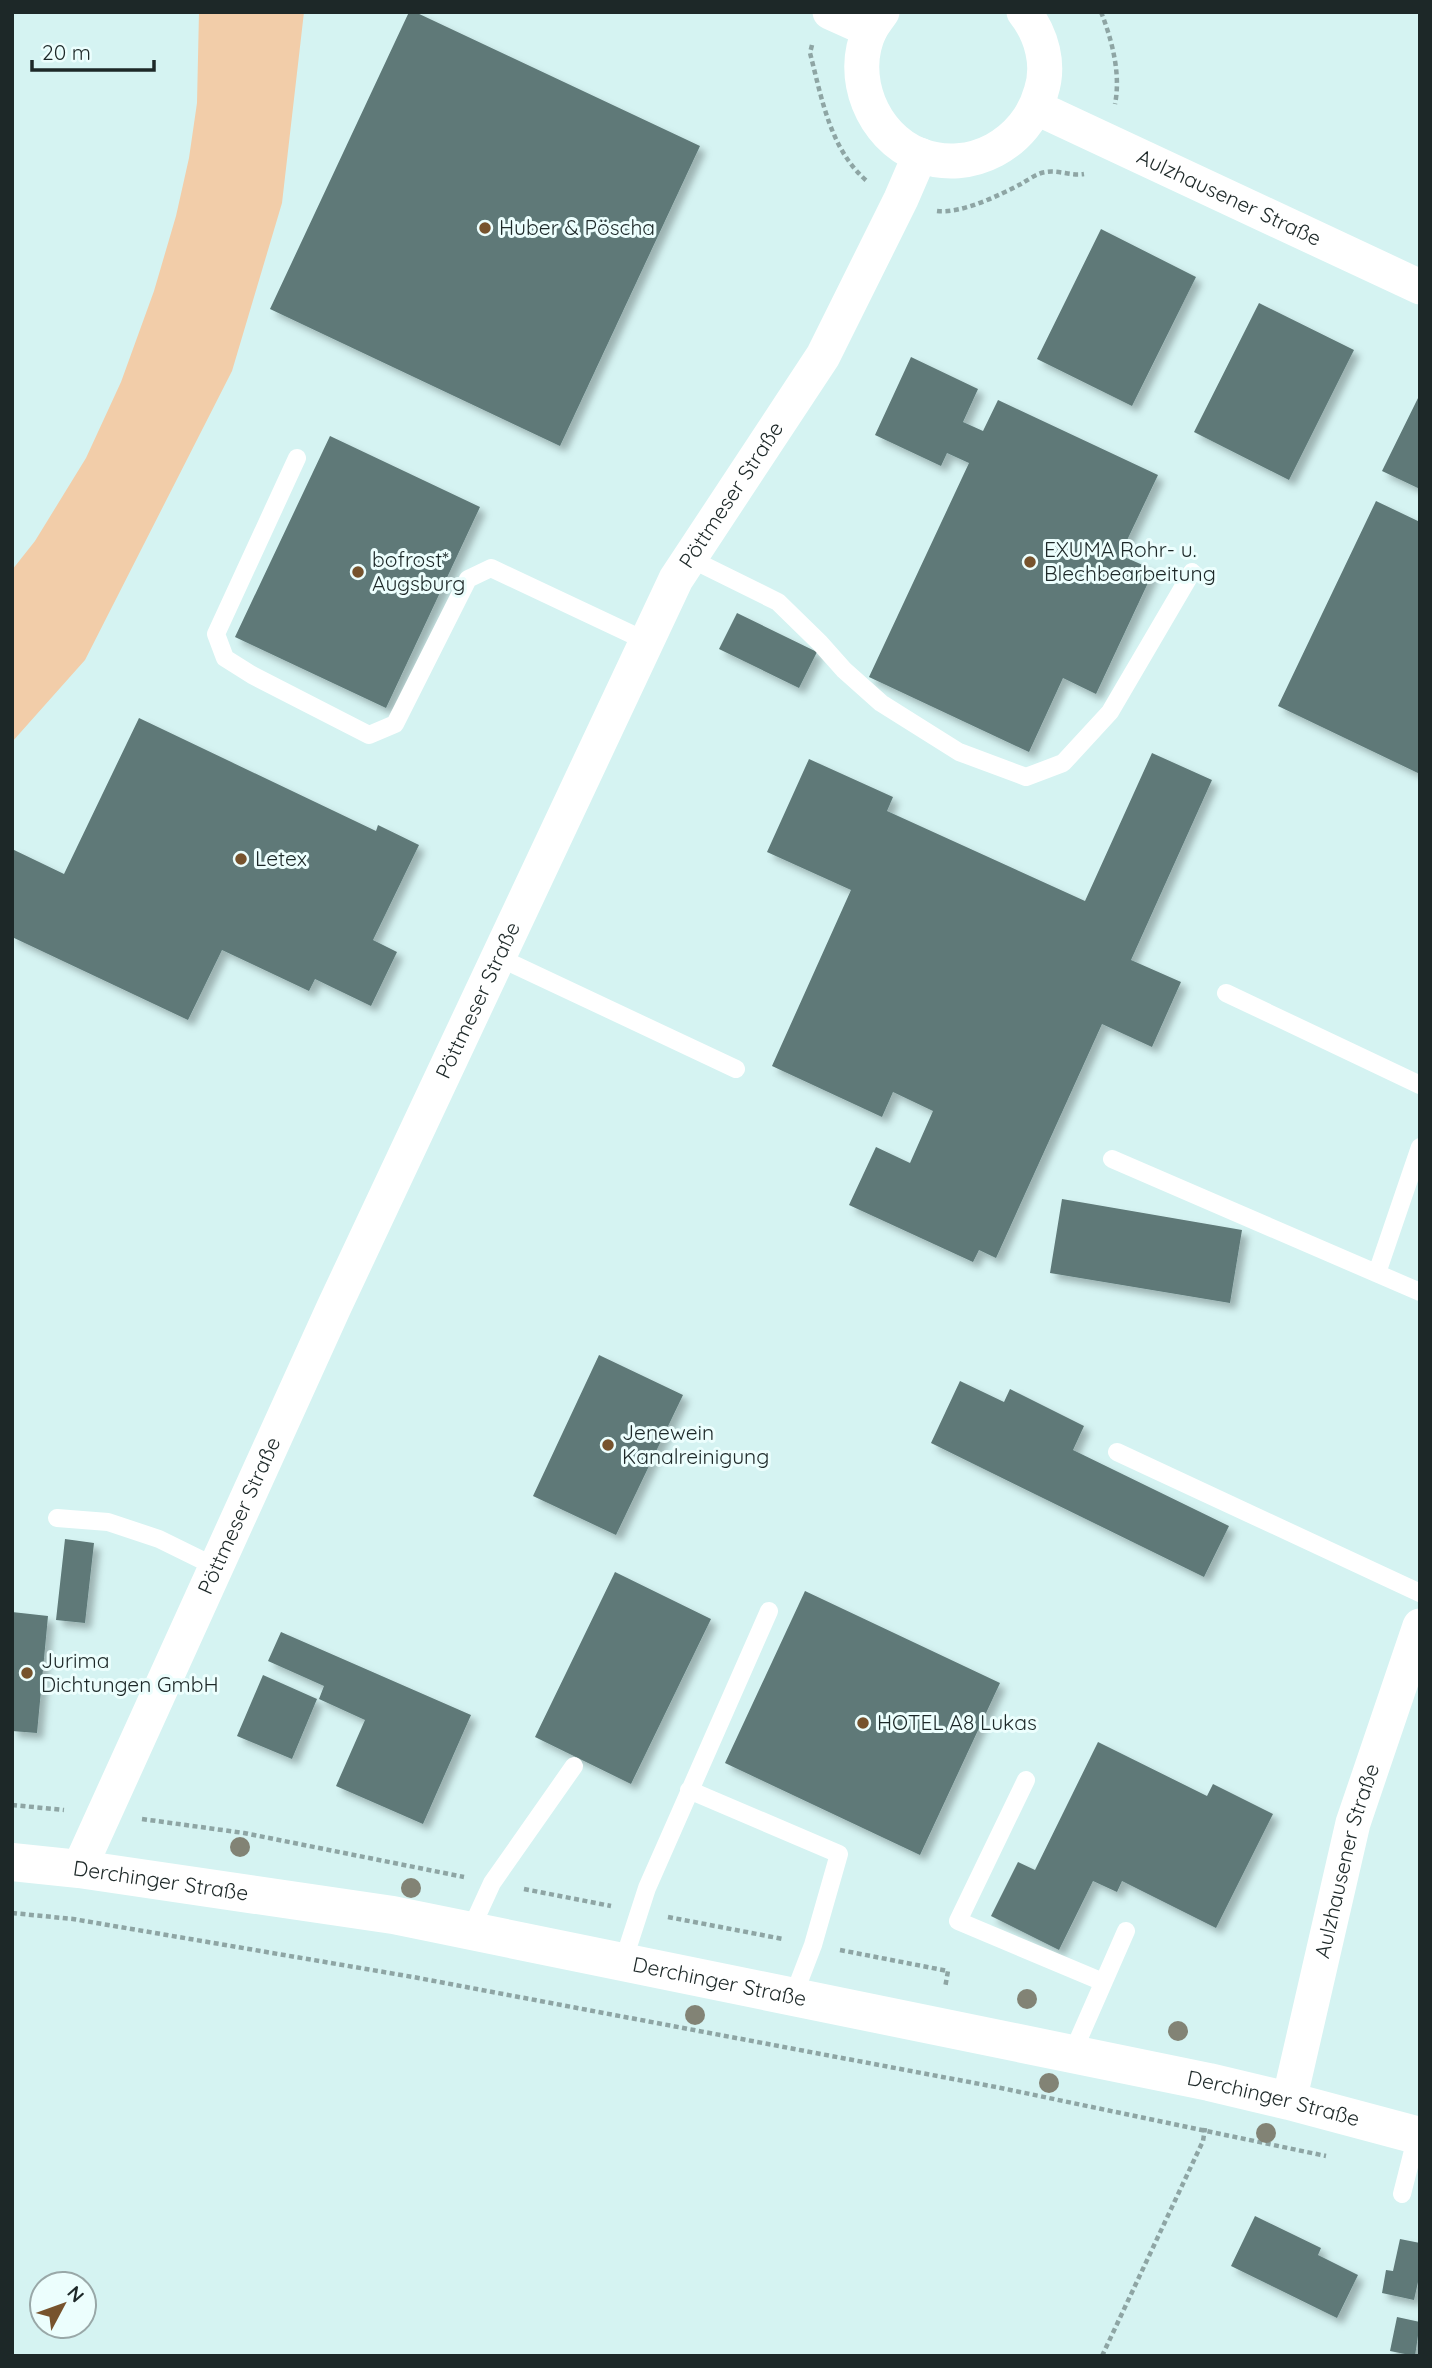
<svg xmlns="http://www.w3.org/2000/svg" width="1432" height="2368" viewBox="0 0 1432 2368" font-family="Quicksand,sans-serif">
<defs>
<filter id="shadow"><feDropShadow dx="6" dy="6" stdDeviation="3.5" flood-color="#0004"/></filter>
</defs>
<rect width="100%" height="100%" fill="#d5f3f2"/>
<path fill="#f2cda9" d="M199,12H304L282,203L232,371L85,660L12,742V570L35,541L86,458L121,382L154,291L176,216L189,158L197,103Z"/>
<path fill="#5e7978" filter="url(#shadow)" d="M409,12H415L700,146L560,446L270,309Z
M1101,229L1196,277L1132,406L1037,359Z
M1259,303L1354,350L1289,480L1194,432Z
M911,357L978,389L963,422L983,431L998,400L1158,475L1120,555L1154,570L1096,694L1063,678L1029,752L869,677L969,463L947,453L941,466L875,435Z
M1420,394V489L1382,471Z
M330,436L480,507L386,708L235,637Z
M1376,501L1420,522V774L1278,706Z
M737,613L817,652L799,688L719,649Z
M139,718L376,831L378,825L419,845L373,940L397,952L371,1006L315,979L309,991L222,950L188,1020L12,937V849L64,874Z
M1152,753L1212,780L1131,960L1181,982L1152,1047L1102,1024L996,1258L979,1250L973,1262L849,1205L876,1147L910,1163L933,1111L893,1092L882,1117L772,1066L851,890L767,852L809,759L893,797L887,811L1085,901Z
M1062,1199L1242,1230L1230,1303L1050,1273Z
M599,1355L683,1395L616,1535L533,1496Z
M960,1381L1004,1402L1010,1389L1084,1426L1073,1450L1229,1526L1204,1577L931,1443Z
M65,1539L94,1543L85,1623L56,1620Z
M615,1572L711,1619L631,1784L535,1737Z
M805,1591L1000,1683L920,1855L725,1763Z
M12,1612L48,1616L37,1733L12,1731Z
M281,1632L471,1715L423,1824L336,1786L365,1720L319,1699L324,1686L268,1661Z
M263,1675L317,1699L292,1759L237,1736Z
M1098,1742L1207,1796L1213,1784L1273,1814L1216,1928L1122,1881L1117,1892L1093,1881L1059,1950L991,1916L1018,1862L1035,1870Z
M1255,2216L1321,2248L1318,2255L1358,2275L1337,2318L1231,2266Z
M1400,2239L1420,2243V2273L1414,2300L1382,2293L1386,2270L1393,2271Z
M1397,2317L1420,2322L1415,2356L1390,2351Z"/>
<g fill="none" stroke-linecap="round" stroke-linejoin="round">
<path stroke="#8ea5a4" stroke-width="4.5" stroke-dasharray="5 3.5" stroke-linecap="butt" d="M1101,12C1112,40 1121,74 1115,104
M812,45L810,53C822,99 830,150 868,182
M937,211C961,214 1000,195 1021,184C1028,180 1037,173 1046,172C1059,170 1071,176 1084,174
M12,1805L64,1810
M142,1819L244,1833L464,1877
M524,1889L611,1906
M12,1913L73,1919L413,1977L1001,2088L1326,2156
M668,1917L783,1939
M840,1950L948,1971L945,1988
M1102,2356L1203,2141L1205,2128"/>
<path stroke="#fff" stroke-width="18" d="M297,458L216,634L225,658L252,675L369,735L395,724L468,579L491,568L646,641
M689,558L778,602L820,643L844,670L881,703L959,752L1026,777L1063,763L1110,712L1192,572
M498,957L736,1069
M1226,993L1420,1085
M1112,1159L1420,1292
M1377,1273L1420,1147
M1117,1452L1420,1593
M57,1518L108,1522L159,1539L216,1567
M1026,1780L958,1921L1103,1982
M689,1790L839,1854L813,1945L793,1997
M470,1931L492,1883L574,1766
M623,1962L647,1888L769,1611
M1072,2054L1126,1931
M1402,2194L1418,2131"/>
<g stroke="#fff" stroke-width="35">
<path d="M830,12L870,30"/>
<path d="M882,12C878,18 873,24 870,30C848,76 872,136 919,155C971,175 1027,143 1041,92C1050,65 1042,35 1024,12"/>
<path id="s1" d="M1037,108L1420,287"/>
<path id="s2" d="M79,1869L334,1307L676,579L823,356L901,199L920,155"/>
<path id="s3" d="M1289,2101L1353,1823L1420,1626"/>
</g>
<path stroke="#fff" stroke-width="38" id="s4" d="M12,1862L79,1869L393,1915L1209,2082L1289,2101L1420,2136"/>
</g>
<g fill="#828375">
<circle cx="240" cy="1847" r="10"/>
<circle cx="411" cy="1888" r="10"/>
<circle cx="1027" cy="1999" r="10"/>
<circle cx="695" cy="2015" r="10"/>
<circle cx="1178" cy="2031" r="10"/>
<circle cx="1049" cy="2083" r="10"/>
<circle cx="1266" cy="2133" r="10"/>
</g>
<g fill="#77532d" stroke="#ecfefd" stroke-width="2.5">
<circle cx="485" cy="228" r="7"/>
<circle cx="1030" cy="562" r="7"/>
<circle cx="358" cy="572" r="7"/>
<circle cx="241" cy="859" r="7"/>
<circle cx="608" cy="1445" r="7"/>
<circle cx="27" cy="1673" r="7"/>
<circle cx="863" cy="1723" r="7"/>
</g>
<g text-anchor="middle" stroke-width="6" stroke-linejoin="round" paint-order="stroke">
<g font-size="21" fill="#1d2828" stroke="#ecfefd">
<text dy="7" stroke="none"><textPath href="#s1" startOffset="212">Aulzhausener Straße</textPath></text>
<text dy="7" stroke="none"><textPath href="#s2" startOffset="1522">Pöttmeser Straße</textPath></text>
<text dy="7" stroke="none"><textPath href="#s2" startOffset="956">Pöttmeser Straße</textPath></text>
<text dy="7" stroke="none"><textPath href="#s2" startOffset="388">Pöttmeser Straße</textPath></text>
<text dy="7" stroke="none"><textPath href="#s3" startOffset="247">Aulzhausener Straße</textPath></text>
<text dy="7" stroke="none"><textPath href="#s4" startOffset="150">Derchinger Straße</textPath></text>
<text dy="7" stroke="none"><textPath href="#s4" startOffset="718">Derchinger Straße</textPath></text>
<text dy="7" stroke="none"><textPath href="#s4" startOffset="1284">Derchinger Straße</textPath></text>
</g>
<g font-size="21" fill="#1d2828" stroke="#ecfefd" text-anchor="start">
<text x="499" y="235">Huber &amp; Pöscha</text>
<text x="1044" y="557">EXUMA Rohr- u.<tspan x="1044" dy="24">Blechbearbeitung</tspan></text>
<text x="372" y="567">bofrost*<tspan x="372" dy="24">Augsburg</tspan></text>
<text x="255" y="866">Letex</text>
<text x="622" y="1440">Jenewein<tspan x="622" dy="24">Kanalreinigung</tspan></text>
<text x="41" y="1668">Jurima<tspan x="41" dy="24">Dichtungen GmbH</tspan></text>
<text x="877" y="1730">HOTEL A8 Lukas</text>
</g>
</g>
<rect width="1432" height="2368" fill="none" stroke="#1d2828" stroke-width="28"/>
<g transform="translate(63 2305) rotate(49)"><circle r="33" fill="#ecfefd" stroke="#99a8a8" stroke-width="2"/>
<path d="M0-5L12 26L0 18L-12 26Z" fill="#77532d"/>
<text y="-10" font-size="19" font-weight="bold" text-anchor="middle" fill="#1d2828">N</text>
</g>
<path d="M32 60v10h122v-10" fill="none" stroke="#1d2828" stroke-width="3.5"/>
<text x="42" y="60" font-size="21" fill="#1d2828" stroke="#ecfefd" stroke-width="5" paint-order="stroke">20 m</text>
</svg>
